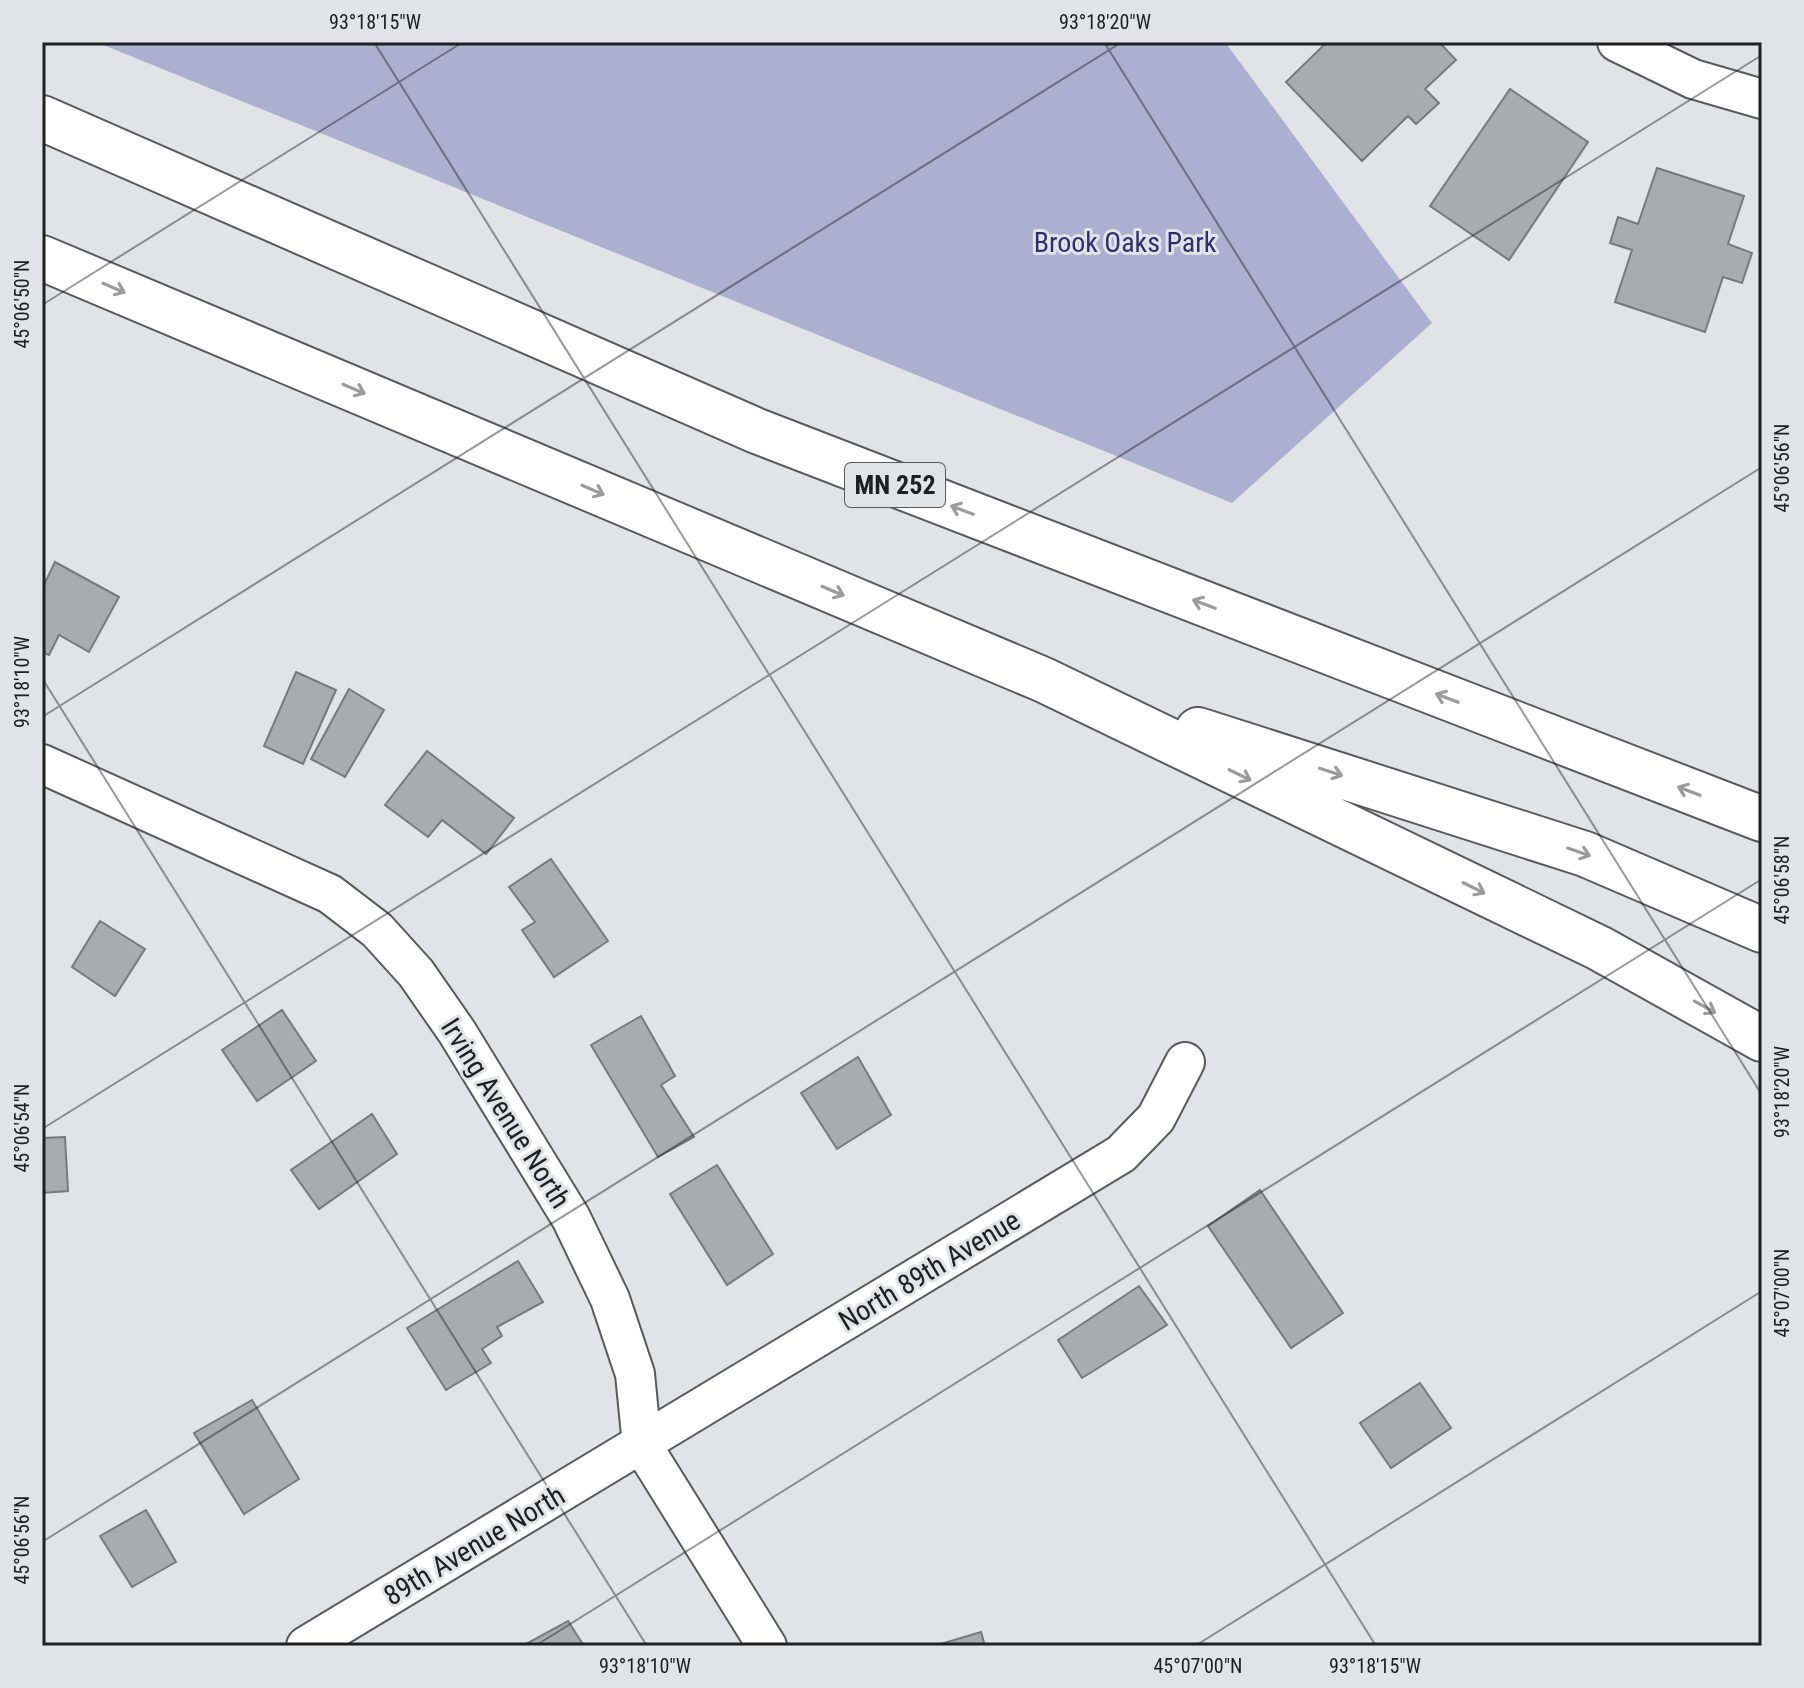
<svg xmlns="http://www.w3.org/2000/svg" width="1804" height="1688" viewBox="0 0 1804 1688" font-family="'Roboto Condensed',sans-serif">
<rect width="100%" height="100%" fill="#e2e3e7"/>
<path fill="#abafd0" d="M96,42H1225L1432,323L1232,503Z"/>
<path fill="#aaabaf" stroke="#78797d" stroke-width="2" d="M1327,42H1439L1456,60L1425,89L1439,103L1416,124L1408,116L1362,161L1286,82Z
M1510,89L1588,142L1509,260L1430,206Z
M1657,168L1744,196L1728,244L1752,253L1742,283L1723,277L1705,332L1615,302L1632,250L1610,243L1618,217L1638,224Z
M55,562L119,597L89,652L59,635L49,655L42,652V589Z
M296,672L336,690L303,764L264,746Z
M349,689L384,710L345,777L311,759Z
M427,751L514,818L486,854L442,820L428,837L385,805Z
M551,859L608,941L554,977L522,930L535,922L509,887Z
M100,921L145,949L115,996L72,967Z
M282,1010L316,1061L257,1101L222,1050Z
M641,1016L675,1076L661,1085L694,1137L658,1157L591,1045Z
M858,1057L891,1115L837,1149L801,1093Z
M372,1114L397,1154L319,1209L291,1170Z
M65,1137L68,1191L42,1193V1138Z
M717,1165L773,1254L727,1285L670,1194Z
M1260,1190L1343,1313L1291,1348L1208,1226Z
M518,1261L543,1302L497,1327L502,1336L482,1349L491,1363L446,1390L407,1328Z
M1139,1286L1167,1325L1082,1378L1058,1340Z
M1420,1383L1451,1428L1391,1468L1360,1423Z
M252,1400L299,1479L244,1514L194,1433Z
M146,1510L176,1562L132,1587L100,1536Z
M568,1621L584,1646L524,1645Z
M981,1632L985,1646H934Z"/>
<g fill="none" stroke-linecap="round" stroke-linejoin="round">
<g stroke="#5a5a5e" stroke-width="42">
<path id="minor" d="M1617,42L1693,79L1762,99
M42,764L330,894L377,930L416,973L457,1032L571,1218L610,1299L635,1374L642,1445L767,1646
M306,1646L1121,1154L1156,1118L1185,1062"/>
</g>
<g stroke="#5a5a5e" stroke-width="48">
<path id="motorway" d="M42,118L757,431L1762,819
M42,258L1044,680L1599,948L1762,1039
M1198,730L1585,854L1762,930"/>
</g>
<use href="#minor" stroke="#fff" stroke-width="38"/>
<use href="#motorway" stroke="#fff" stroke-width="44"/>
</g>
<defs><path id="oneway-shaft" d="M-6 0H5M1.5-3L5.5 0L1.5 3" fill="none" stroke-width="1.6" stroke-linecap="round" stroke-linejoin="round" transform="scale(2)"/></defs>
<g stroke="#9b9b9b">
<use href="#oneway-shaft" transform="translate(114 288) rotate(23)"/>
<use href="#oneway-shaft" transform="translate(354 389) rotate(23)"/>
<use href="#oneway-shaft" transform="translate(593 490) rotate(23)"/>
<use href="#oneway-shaft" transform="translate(962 510) rotate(-159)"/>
<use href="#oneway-shaft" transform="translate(833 591) rotate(23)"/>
<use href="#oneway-shaft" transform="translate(1204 604) rotate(-159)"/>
<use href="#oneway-shaft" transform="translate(1447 698) rotate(-159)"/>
<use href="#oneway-shaft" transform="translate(1331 772) rotate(18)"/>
<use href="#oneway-shaft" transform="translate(1240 775) rotate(26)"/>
<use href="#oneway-shaft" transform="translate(1689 791) rotate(-159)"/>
<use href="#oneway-shaft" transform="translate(1579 852) rotate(19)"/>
<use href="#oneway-shaft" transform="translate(1474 888) rotate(26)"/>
<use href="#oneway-shaft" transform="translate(1705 1007) rotate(29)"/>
</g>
<path fill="none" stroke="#202021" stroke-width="2" stroke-opacity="0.45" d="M374,42L1376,1646M1104,42L1762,1095M42,305L463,42M42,678L647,1646M42,717L1122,42M42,1129L1762,55M42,1542L1762,467M535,1646L1762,879M1195,1646L1762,1291"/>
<g text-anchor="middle" stroke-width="6" stroke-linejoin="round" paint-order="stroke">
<rect fill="#e2e3e7" stroke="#5a5a5c" stroke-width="2" x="845" y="463" width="100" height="44" rx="6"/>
<g font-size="26" font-weight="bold" fill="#202021">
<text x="895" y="494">MN 252</text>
</g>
<g font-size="28" fill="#2f2e6e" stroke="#e2e3e7">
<text x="1125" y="252">Brook Oaks Park</text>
</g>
<g font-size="28" fill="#202021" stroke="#e2e3e7">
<text transform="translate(506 1113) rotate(58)" y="10">Irving Avenue North</text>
<text transform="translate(929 1270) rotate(-31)" y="10">North 89th Avenue</text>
<text transform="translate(474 1545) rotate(-31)" y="10">89th Avenue North</text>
</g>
</g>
<rect width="1804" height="1688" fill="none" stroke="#e2e3e7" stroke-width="88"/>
<rect x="44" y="44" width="1716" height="1600" fill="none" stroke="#202021" stroke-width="3"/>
<g font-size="20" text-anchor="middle" fill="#202021">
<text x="375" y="29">93°18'15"W</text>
<text x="1105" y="29">93°18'20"W</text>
<text transform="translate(22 304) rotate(-90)" y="7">45°06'50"N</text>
<text transform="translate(1782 468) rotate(-90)" y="7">45°06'56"N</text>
<text transform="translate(22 682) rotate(-90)" y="7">93°18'10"W</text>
<text transform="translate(1782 880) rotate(-90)" y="7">45°06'58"N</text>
<text transform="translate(1782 1092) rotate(-90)" y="7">93°18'20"W</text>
<text transform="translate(22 1128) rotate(-90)" y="7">45°06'54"N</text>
<text transform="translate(1782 1293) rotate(-90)" y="7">45°07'00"N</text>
<text transform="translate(22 1540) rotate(-90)" y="7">45°06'56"N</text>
<text x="645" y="1673">93°18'10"W</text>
<text x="1198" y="1673">45°07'00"N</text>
<text x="1375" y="1673">93°18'15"W</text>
</g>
</svg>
